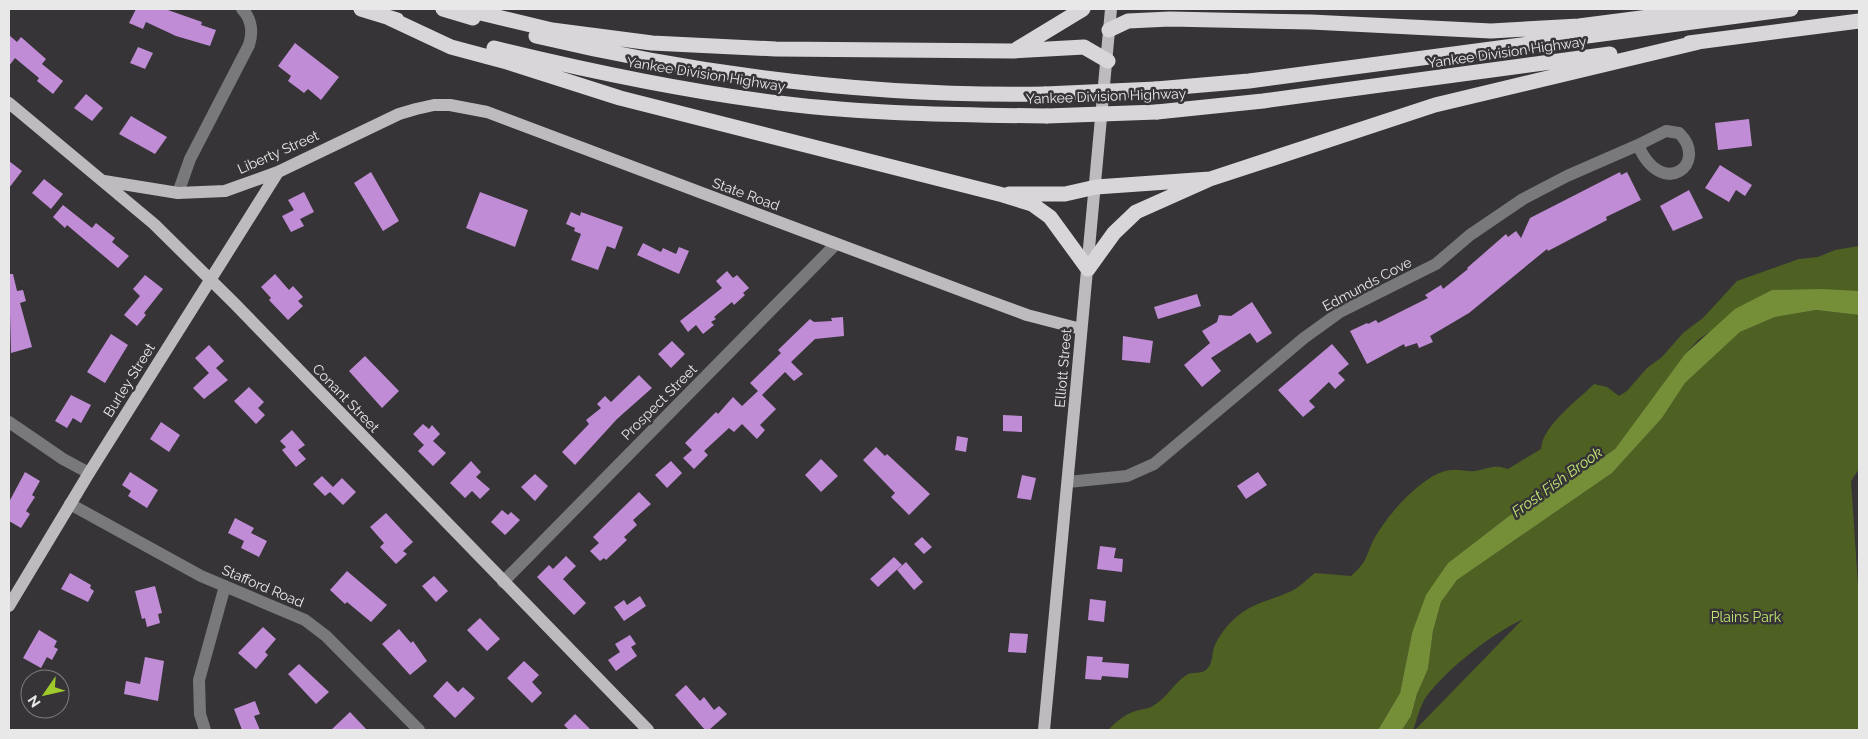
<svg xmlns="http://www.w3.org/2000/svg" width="1868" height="739" viewBox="0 0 1868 739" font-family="Raleway,sans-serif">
<rect width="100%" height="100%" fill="#363436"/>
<path fill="#4e6123" d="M1859,246V291L1772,290L1699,339L1685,354L1615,449L1567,482L1509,516L1448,563L1412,633L1400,693L1378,730H1108C1116,722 1125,714 1136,711C1141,709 1147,709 1151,707C1167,699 1174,682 1188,674C1194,672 1200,674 1206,670C1214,663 1211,653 1215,645C1219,636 1226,627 1233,620C1251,603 1266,602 1287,593C1297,590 1307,579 1315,573L1351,576C1367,562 1365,558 1373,541C1385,517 1424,472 1451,470C1459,469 1467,472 1475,471C1489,469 1493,464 1508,469L1541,449C1542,426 1578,400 1594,384L1607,387L1619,396L1627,391L1647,368L1662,357L1683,333L1703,318L1737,281L1799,259L1818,257L1835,250Z
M1816,310L1859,315V469L1851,481L1859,600V730H1415L1523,619C1490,635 1448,668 1426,697C1420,706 1417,720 1413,730H1402L1411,716L1417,694L1428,669L1433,631L1441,602L1457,580L1612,473L1662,418L1685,383L1740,332L1775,317Z"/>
<path fill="#748f38" d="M1821,289L1859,291V315L1816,310L1775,317L1740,332L1685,383L1662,418L1612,473L1457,580L1441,602L1433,631L1428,669L1417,694L1411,716L1402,730H1378L1400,693L1412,633L1426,595L1448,563L1509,516L1567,482L1615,449L1685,354L1735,309L1772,290Z"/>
<path fill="#c18cd6" d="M136,9H165L202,22L201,25L216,30L210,46L176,36L146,22L143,29L129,23Z
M9,35L17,42L21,37L46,59L42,64L63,81L53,94L37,81L39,78L15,58L9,66Z
M295,43L339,77L321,100L308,89L304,93L288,81L291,76L278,66Z
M138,47L153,53L145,69L130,63Z
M86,94L103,108L92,121L74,108Z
M131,116L167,137L155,154L119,134Z
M1749,119L1752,146L1718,150L1715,123Z
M9,161L22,171L9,188Z
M1720,165L1752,185L1745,196L1736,190L1729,202L1705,188Z
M371,172L399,221L383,231L354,183Z
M1620,172L1621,175L1627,172L1641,200L1606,217L1607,220L1548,251L1547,249L1469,313L1430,336L1433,342L1419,348L1417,343L1405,347L1404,344L1367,364L1350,331L1367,323L1368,324L1376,320L1378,323L1428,298L1425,295L1441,285L1443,289L1468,269L1467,268L1506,234L1508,237L1516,231L1521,238L1530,218Z
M44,179L63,194L51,209L32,193Z
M1689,190L1703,218L1673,231L1660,206Z
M304,192L314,212L300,219L304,226L291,232L282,216L294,210L288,200Z
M480,192L528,210L515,247L466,228Z
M63,205L92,228L96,223L115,238L112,242L129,256L118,268L67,225L65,228L53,217Z
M571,212L580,216L581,212L623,227L615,249L607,246L598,270L571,260L581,234L574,231L575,228L566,224Z
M643,243L661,252L663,248L676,254L679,247L689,251L679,274L637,255Z
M727,271L733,278L737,275L749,288L743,293L745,295L734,305L732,302L714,317L716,319L711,322L714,325L703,334L696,325L688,332L680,321L722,288L716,281Z
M9,274H13L17,291L23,290L26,301L20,303L32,347L11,353Z
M275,274L289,290L293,286L303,297L298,301L303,306L288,320L269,300L271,298L261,287Z
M145,275L163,289L144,313L146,315L137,326L124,315L140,296L133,289Z
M1197,294L1201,306L1158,319L1154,307Z
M1252,302L1272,333L1257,343L1250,333L1211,358L1221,371L1202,387L1184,365L1210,343L1202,331L1217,322L1219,315L1231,316Z
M843,317L844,336L815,339L791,362L803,374L794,381L785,372L762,395L776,409L760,425L765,430L757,439L742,424L734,432L729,428L704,451L708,455L694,469L683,458L692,450L685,443L716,412L718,414L733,397L742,406L758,391L750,383L781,353L778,350L810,319L814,322L832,321L831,318Z
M111,334L128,345L105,383L87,372Z
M1123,336L1153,341L1150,363L1122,360Z
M672,341L685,354L671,368L658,354Z
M1332,344L1349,364L1338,373L1345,380L1335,389L1329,382L1309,401L1315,407L1303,417L1278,390Z
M209,345L224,361L216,368L228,380L204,399L193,388L209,373L195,358Z
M365,356L399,391L382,408L349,371Z
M639,375L652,388L617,419L575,465L562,452L589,424L586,420L601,408L597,404L605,396L611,402Z
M249,387L264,402L258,408L265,415L256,424L234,401Z
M71,395L91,405L81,423L73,418L67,428L55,421Z
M1003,415L1022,416V432L1003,431Z
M161,422L180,435L169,452L150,439Z
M423,424L429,429L432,425L440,434L433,441L446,453L433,466L418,451L424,445L413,434Z
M292,430L305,445L298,450L306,459L296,467L282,450L286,447L280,441Z
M957,436L968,438L966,452L955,450Z
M876,447L885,456L887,454L930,494L909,515L891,497L895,493L863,460Z
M821,459L838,476L821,492L805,475Z
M471,461L481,472L476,477L490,489L480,499L472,491L465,498L450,483Z
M671,461L682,473L667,488L655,475Z
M25,472L40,481L32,495L35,497L26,511L30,514L21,528L9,521V502Z
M130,472L158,490L147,508L128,496L131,491L122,485Z
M1258,472L1267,485L1246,499L1237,486Z
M535,474L548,486L535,501L521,487Z
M1022,475L1036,478L1031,500L1017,498Z
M322,476L333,487L342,478L356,492L343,505L330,492L325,496L313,484Z
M639,492L651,504L633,520L637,525L624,537L627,540L606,560L604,558L600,561L590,551L599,543L593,537Z
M502,510L508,515L511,512L520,520L505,535L491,522Z
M386,513L413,542L403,551L407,554L396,564L380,547L384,543L370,527Z
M235,518L254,528L251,533L267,541L259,557L241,548L244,541L228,533Z
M922,537L932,547L924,554L914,544Z
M1100,546L1116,548L1114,558L1123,559L1122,572L1097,569Z
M566,556L576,566L563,579L586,603L574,615L537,577L549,565L553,569Z
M894,557L902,565L878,587L870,579Z
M906,562L923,582L914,590L897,570Z
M347,571L387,605L371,622L347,602L345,604L330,590Z
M70,573L91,585L90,588L94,591L88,602L61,589Z
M434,576L448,591L436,602L422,586Z
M155,586L162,613L158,614L160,623L147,627L145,618L142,619L135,591Z
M640,596L646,606L624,621L614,607L624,600L627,605Z
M1090,599L1106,601L1104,622L1088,620Z
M480,618L500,639L487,651L467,630Z
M263,627L276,639L265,652L268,655L256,669L238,653Z
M399,629L411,643L413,641L427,661L410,675L382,644Z
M39,630L57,641L54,647L58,649L52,660L47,657L41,668L23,658Z
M1010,633L1028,634L1026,653L1008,652Z
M630,635L636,644L631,647L637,656L616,671L608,660L620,652L615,644Z
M1087,656L1103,657L1102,662L1129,664L1128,678L1102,676L1101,680L1085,679Z
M145,657L164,661L158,701L124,694L126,681L140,684Z
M524,661L539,675L532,682L542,693L532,703L507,678Z
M299,664L329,692L316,704L288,674Z
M447,681L458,692L463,687L475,698L455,718L433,696Z
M686,685L700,701L704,697L714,710L719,706L727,714L709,730H705L675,695Z
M255,701L260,714L254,716L260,730H242L234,709Z
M350,712L367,730H331Z
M575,714L591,730H569L564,725Z"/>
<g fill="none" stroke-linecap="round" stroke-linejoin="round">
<path stroke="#79787a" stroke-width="12" d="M178,193L190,159L249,45C253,33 252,19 242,9
M9,422L63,459L89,473
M1068,482L1127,476L1154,464L1304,338L1340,312L1436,264L1470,235L1523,199L1567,176L1638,145C1662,201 1710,163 1679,133L1666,131L1638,145
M70,504L201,576L305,620L326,636L419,730
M503,582L836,244
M205,730L200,714L199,680L225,586"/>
<path stroke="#bdbbbe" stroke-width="12" d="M9,103L154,224L234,303L648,730
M104,181L178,193L225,191L278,172L399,114L416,109L434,105H450L487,112L981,298L1027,315L1081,329
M9,606L89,473L278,172
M1044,730C1067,490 1089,249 1111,9"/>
<path stroke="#d8d6d8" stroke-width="15" d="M361,9L397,20
M443,9L473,18
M464,9L552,30L652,43L776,49L1013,51L1084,47L1108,61
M389,18L451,47L507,62L620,98L1003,195L1032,204L1050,217L1088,269L1114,233L1136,212L1210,179
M1109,30L1128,21L1170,19L1311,22L1491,31L1579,26L1711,9H1752
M536,36C705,76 871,97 1045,94
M1689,43L1859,21
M494,48C588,71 683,91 779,103C868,114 957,115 1047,116
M1017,49L1083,9
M1156,89L1249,81L1791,9
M1157,112L1263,101L1610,54
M1009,194H1065L1096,187L1210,179L1435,105L1699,42"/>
<path stroke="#d8d6d8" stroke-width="15" d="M1045,94L1156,89
M1047,116L1157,112"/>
</g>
<g text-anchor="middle" stroke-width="5" stroke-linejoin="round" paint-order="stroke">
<g font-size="14" fill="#e9e8e9" stroke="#363436">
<text transform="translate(1507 52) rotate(-8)" y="5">Yankee Division Highway</text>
<text transform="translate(706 74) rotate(9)" y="5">Yankee Division Highway</text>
<text transform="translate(1106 96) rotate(-2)" y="5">Yankee Division Highway</text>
<text transform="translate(278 152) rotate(-24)" y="5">Liberty Street</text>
<text transform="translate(746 194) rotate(20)" y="5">State Road</text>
<text transform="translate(1367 284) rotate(-28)" y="5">Edmunds Cove</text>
<text transform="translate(1063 368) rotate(-85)" y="5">Elliott Street</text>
<text transform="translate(129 380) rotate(-58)" y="5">Burley Street</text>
<text transform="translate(346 398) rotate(46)" y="5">Conant Street</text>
<text transform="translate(659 402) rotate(-45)" y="5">Prospect Street</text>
<text transform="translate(263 586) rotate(23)" y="5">Stafford Road</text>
</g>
<g font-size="14" fill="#c0e572" stroke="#363436">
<text x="1746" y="622">Plains Park</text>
</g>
<g font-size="15" font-style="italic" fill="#c2e875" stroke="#363436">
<text transform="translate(1557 482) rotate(-36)" y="5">Frost Fish Brook</text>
</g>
</g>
<rect width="1868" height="739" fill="none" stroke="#e9e8e9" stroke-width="20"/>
<g transform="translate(45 694) rotate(236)"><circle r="24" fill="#363436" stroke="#7e7c7e"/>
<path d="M0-4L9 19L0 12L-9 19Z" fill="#9fca2d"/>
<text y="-8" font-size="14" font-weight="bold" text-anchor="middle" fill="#e9e8e9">N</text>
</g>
</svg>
